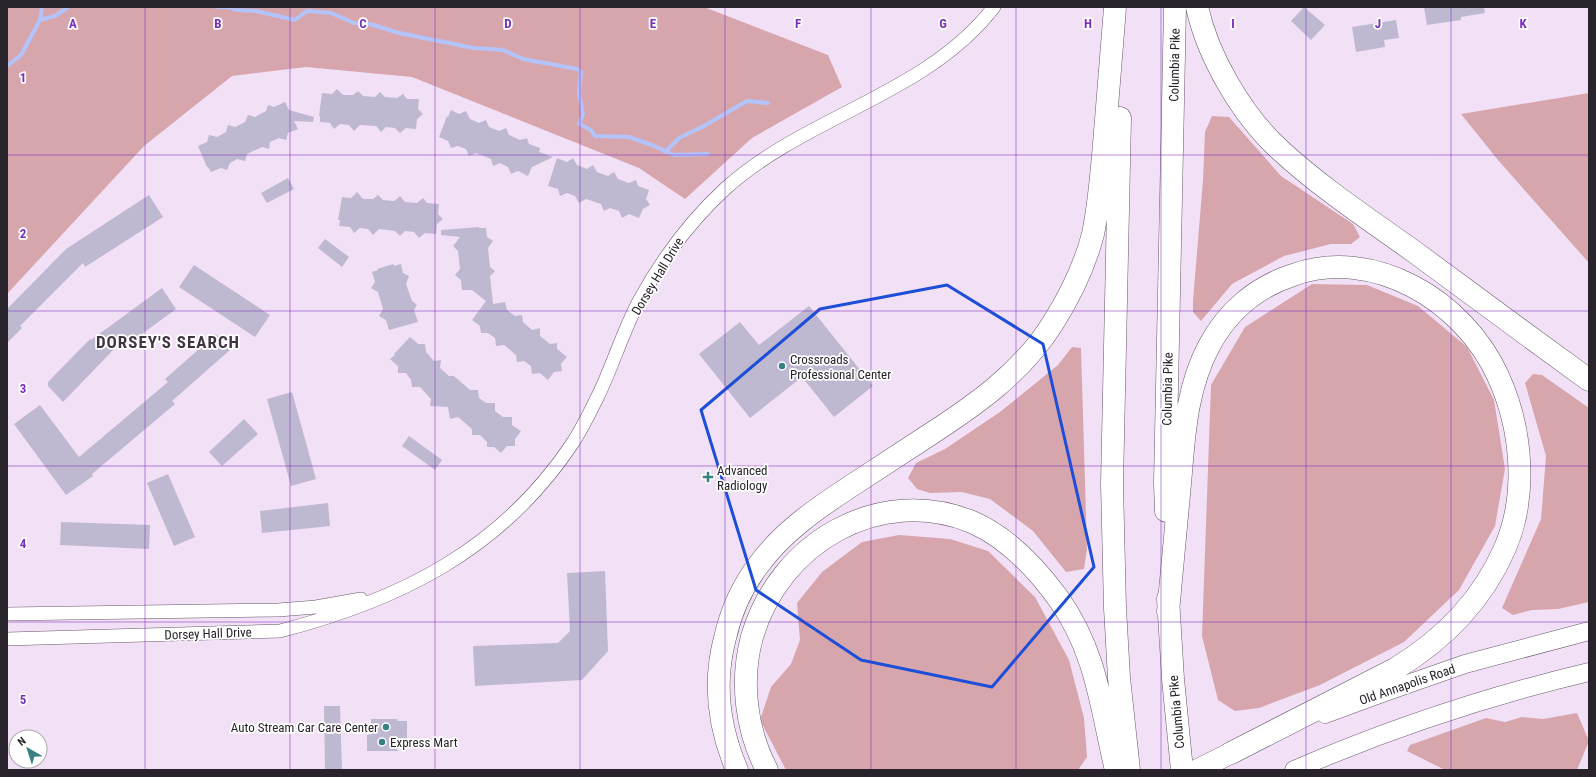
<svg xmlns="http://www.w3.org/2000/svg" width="1596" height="777" viewBox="0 0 1596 777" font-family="'Roboto Condensed',sans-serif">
<rect width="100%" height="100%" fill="#f2e0f6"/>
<path fill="#d7a6ad" d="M7,7H704L828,55L842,87L752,138L685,199L639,168L412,77L306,67L232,76L144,146L7,294Z
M1589,93V263L1498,160L1461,114Z
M1212,116L1229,117L1281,176L1353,224L1360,237L1351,244H1331L1284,256L1232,284L1201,321L1193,312V301L1203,180L1205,132Z
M1312,284L1367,285L1418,306L1467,347L1494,400L1505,469L1495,526L1459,590L1404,642L1320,685L1259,708L1235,711L1218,700L1202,636L1211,385L1245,327Z
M1072,347L1081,348L1087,549L1084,569L1066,572L1033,531L990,499L962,492L930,493L917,489L908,478L916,463L945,449L1000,412L1058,365Z
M1533,374L1542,375L1589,408V602L1558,609L1532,610L1513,615L1502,608L1541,519L1546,456L1525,383Z
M899,535L950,539L988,551L1035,597L1069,660L1084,718L1087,757L1078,770H786L760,720L771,687L791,664L800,640L797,603L822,572L862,542Z
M1577,713L1589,741L1577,770H1445L1407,751L1410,745L1486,718L1505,722L1522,717L1543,719Z"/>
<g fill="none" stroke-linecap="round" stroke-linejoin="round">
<path stroke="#b3c4fc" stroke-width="4" d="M216,7H224
M227,7L238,10L256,11L295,20L307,11L331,13L354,23L370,24L399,33L474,48L503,50L523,59L577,69L581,72L579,93L583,114L579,124L591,130L595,136L629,137L652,145L674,155L708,154
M40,20L55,16L68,7
M7,66L21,55L40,20L42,7
M665,152L679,138L702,127L747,101L768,103"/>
</g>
<path fill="#beb9d1" d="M1304,7L1325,25L1311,40L1291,21Z
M1424,7H1484L1485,13L1461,17V20L1427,25Z
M1396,20L1399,38L1384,40L1385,47L1356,52L1352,27Z
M337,89L343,95H353L358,91L363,96L375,97L380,92L385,97L397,98L403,94L407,99H419L418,109L423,114L417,119L416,129L406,128L400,133L395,128L386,127L381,132L376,126L360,125L354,131L349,125L340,124L334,129L330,123L320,122V116H319L322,93L332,94Z
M285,102L289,110L314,117L313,122L294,121L298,129L288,133L286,140L279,138L270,142L269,149L262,147L247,154L245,161L237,159L230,163L227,170L221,168L211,172L208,167H207L198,146L207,142L209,135L217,137L226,132L228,125L235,127L245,122L248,115L255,117L266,111L268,105L274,107Z
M451,110L459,114L466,111L470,119L479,123L486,120L489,127L499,131L506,128L509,135L520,140L527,138L529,144L540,148L539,152L553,157L532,167L528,176L518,171L511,174L508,167L500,163L493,166L491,159L476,153L469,156L466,149L458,146L451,148L448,141L439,137L447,116L448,117Z
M557,158L567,162L573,158L577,165L587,169L593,165L597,172L608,176L614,172L618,179L629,183L636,180L638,186L649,190L646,199L650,205L643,209L639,218L629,214L622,218L619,211L610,208L604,211L601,204L586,199L579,203L575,196L567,193L560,196L558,189L548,186Z
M288,178L294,189L267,203L261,193Z
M357,192L363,199H373L378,195L383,200L394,201L400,196L405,202L417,203L423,198L427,203L439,204L438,214L443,219L437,224L436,234L425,233L419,238L414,232L405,231L400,236L395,231L379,229L373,235L368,229L360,228L354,233L350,227L339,226L340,220H338L342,197L351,198Z
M149,195L163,217L85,267L83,263L20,326L22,328L7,343V309L66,249Z
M479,227V228H486L487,237L493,241L488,248L490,267L495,271L490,276L493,304L505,302L507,310L515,316L522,315L523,322L532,330L540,328V336L550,344L557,343V349L567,357L561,364L562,371L554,372L548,380L540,373L532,374L531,366L524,361L517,362L516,355L504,345L496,346L495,338L488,333H481L480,326L472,320L486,301L472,290H462L461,280L455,275L460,269L458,251L453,246L460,237L441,235V230Z
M325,239L349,257L342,267L318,248Z
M393,264L394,266L401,264L403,273L409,276L406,284L412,301L417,305L414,310L418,322L389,330L386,320L379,316L383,309L378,292L371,288L375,282L372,272L378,270L377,269Z
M194,265L270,315L255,337L179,287Z
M162,288L176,309L120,350L117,346L63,402L48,386V382L90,339L91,340Z
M809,306L873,386L834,417L802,377L750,418L699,354L740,322L759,345Z
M216,334L230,350L172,401L175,404L92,474L93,476L66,495L14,424L40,405L79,457L168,382L165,379Z
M410,337L418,344H425L426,352L434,361L441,360L440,368L449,376H454L470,390H478L479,398L486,403H495V411L503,417H512V425L521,431L515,439V446H507L501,453L494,447H487V442L480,435H472V429L458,417L450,419L448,407L430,406L431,399L420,387H412L411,380L406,373H398V366L390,359L395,355L394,354Z
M292,392L316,479L291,486L267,399Z
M244,419L258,434L222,466L209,452Z
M409,436L442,460L435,470L402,446Z
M168,474L195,537L174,546L147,483Z
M328,503L330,526L262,533L260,511Z
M61,522L150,525L149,549L60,545Z
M605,571L608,651L582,680L475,686L473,646L558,643L570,631L567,573Z
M324,706H340L342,770H325Z
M371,719H397L398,721H407V749L397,748L398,751H367V735L371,734Z"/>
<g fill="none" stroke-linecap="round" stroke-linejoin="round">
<g stroke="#67576a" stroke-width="14">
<path id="minor" d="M7,614L278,610L316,607L361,599
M7,639L280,631C400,600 501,550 572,444C582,429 590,412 598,396C613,365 623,331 639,301C662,259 691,220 726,188C807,115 926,95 994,7"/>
</g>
<g stroke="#67576a" stroke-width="19">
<path id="secondary" d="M1325,714L1385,692L1465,664L1589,631
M1294,770C1389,729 1488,696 1589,672"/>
</g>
<g stroke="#67576a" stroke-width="22">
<path id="primary" d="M1197,770L1231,753"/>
</g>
<g stroke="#67576a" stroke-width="23">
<path id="motorway" d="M1197,7C1208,57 1242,115 1279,149C1321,188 1370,220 1416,253C1474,296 1531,338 1589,380
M1120,118L1112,484L1115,608L1119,678L1129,770
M1166,511L1165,483L1175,7
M1168,598L1173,679L1182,770
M1168,612C1172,569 1176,527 1180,484C1184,437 1186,389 1209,346C1227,312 1256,287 1293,275C1374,246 1464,301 1498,376C1522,428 1528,495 1505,548C1482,601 1443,640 1395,669L1231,753
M737,770C719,728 713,683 725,638C731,611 743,585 760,563C783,532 816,509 848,488C874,471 900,454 926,437C974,406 1022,373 1053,323C1070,296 1085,265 1093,234C1100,200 1102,166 1105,132C1108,91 1112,49 1115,7
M767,770C746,730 740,681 752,637C779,543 879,484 972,522C1007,537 1036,568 1058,598C1097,652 1101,708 1116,770"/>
</g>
<use href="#minor" stroke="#fff" stroke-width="13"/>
<use href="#secondary" stroke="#fff" stroke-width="18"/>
<use href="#primary" stroke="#fff" stroke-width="21"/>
<use href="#motorway" stroke="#fff" stroke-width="22"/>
</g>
<path fill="none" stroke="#1d4ed8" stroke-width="3" stroke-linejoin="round" d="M947,285L1043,344L1094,567L992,687L861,660L756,590L701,410L820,309Z"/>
<path fill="none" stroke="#7b2cbf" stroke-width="1" stroke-opacity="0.55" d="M145,7V770M290,7V770M435,7V770M580,7V770M725,7V770M871,7V770M1016,7V770M1161,7V770M1306,7V770M1451,7V770M7,155H1589M7,311H1589M7,466H1589M7,622H1589"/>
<g fill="#378083" stroke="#fff" stroke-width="1.5">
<circle cx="782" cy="366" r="4"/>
<path d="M706 471h4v4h4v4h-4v4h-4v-4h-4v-4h4z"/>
<circle cx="386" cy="727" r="4"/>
<circle cx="382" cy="742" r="4"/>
</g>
<g text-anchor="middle" stroke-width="3.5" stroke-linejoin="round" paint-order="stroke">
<g font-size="13" fill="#29232b" stroke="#fff">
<text transform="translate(1174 65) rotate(-89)" y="5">Columbia Pike</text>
<text transform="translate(657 276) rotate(-59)" y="5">Dorsey Hall Drive</text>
<text transform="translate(1167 389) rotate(-89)" y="5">Columbia Pike</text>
<text transform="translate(208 633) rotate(-2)" y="5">Dorsey Hall Drive</text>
<text transform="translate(1407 684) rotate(-19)" y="5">Old Annapolis Road</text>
<text transform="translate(1176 712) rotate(-95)" y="5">Columbia Pike</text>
</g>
<g font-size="13" fill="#29232b" stroke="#fff" text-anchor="start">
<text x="790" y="364">Crossroads<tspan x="790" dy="15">Professional Center</tspan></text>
<text x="717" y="475">Advanced<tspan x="717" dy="15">Radiology</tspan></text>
<text x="378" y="732" text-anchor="end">Auto Stream Car Care Center</text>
<text x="390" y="747">Express Mart</text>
</g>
<g font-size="17" font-weight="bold" letter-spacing="1" fill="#413344" stroke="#fff">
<text x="168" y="348">DORSEY'S SEARCH</text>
</g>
</g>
<g font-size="13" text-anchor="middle" font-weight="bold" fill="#7b2cbf" stroke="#fff" stroke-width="3.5" stroke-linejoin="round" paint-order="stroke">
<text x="73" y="28">A</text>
<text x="218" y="28">B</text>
<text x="363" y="28">C</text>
<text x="508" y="28">D</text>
<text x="653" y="28">E</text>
<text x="798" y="28">F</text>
<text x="943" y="28">G</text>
<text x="1088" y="28">H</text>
<text x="1233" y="28">I</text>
<text x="1378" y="28">J</text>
<text x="1523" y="28">K</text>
<text x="23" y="82">1</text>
<text x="23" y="238">2</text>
<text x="23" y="393">3</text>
<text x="23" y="548">4</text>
<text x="23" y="704">5</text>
</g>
<rect width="1596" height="777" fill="none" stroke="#29232b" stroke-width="16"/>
<g transform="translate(28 749) rotate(321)"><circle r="19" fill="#ffffff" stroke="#a9a7aa"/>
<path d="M0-3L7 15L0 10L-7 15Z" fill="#378083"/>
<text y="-6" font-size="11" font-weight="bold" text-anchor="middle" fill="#29232b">N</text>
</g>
</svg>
